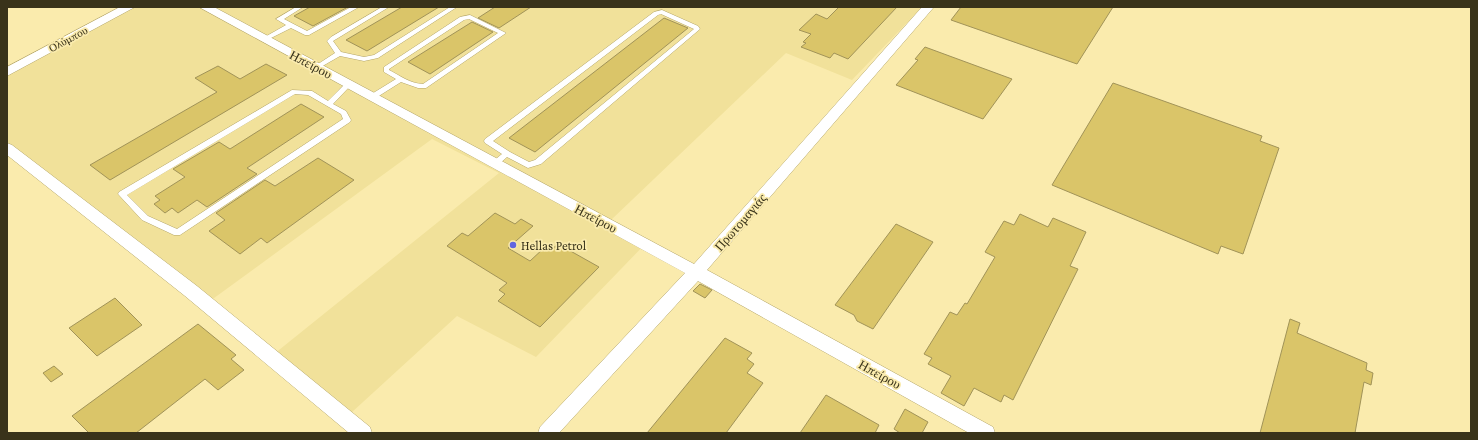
<svg xmlns="http://www.w3.org/2000/svg" width="1478" height="440" viewBox="0 0 1478 440" font-family="'Crimson Pro',serif">
<rect width="100%" height="100%" fill="#faebad"/>
<path fill="#f1e19a" d="M135,7H922L852,80L786,53L611,220L649,240L536,357L457,316L351,413L274,354L499,173L432,139L210,301L7,145V74Z"/>
<path fill="#dac569" stroke="#a19358" d="M310,7H348L313,26L294,16Z
M402,7H439L367,51L346,40Z
M495,7H531L499,28L478,18Z
M839,7H897L848,59L834,53L830,58L801,47L806,43L803,42L811,34L799,30L816,14L827,19Z
M961,7H1113L1077,64L951,20Z
M664,18L688,28L535,152L509,138Z
M472,22L493,32L430,74L408,62Z
M925,47L1012,79L983,119L896,85L918,60L915,59Z
M266,64L287,75L110,180L90,165L217,92L195,78L218,66L240,79Z
M1113,83L1262,136L1260,141L1279,148L1243,254L1221,246L1218,254L1052,185Z
M301,104L324,117L247,168L257,174L207,207L197,200L178,213L172,208L165,213L154,204L160,200L155,196L185,177L173,169L219,142L230,149Z
M318,158L354,180L267,243L261,238L240,254L209,231L225,220L216,213L265,180L275,186Z
M495,213L515,224L521,219L533,226L508,248L530,261L544,248L550,251L558,244L599,267L540,327L498,301L505,294L499,290L507,283L447,246L462,233L468,236Z
M1020,214L1048,227L1053,218L1086,232L1070,266L1078,269L1013,400L1004,395L1001,402L974,388L964,406L941,393L951,376L928,364L932,358L924,354L950,312L957,315L965,303L967,304L995,257L985,252L1004,221L1014,225Z
M896,224L933,242L873,329L857,321L854,315L835,305Z
M700,284L712,290L705,298L693,291Z
M115,298L142,325L97,356L69,328Z
M1290,319L1300,323L1297,333L1367,363L1366,370L1373,373L1371,385L1364,382L1355,433H1260Z
M198,324L236,355L231,359L244,370L218,390L205,379L136,433H89L72,416Z
M725,338L752,353L747,359L754,364L747,373L763,383L726,433H647Z
M54,366L63,374L51,382L43,373Z
M826,395L879,425L875,433H800Z
M905,409L928,422L922,433H900L894,429Z"/>
<g fill="none" stroke-linecap="round" stroke-linejoin="round">
<g stroke="#b4a66a" stroke-width="1">
<path id="service" d="M296,7H303L284,19L307,31L351,7H359L309,35H305L291,28L267,40H263V38L286,25L276,19Z
M382,7H389L333,41L341,52L364,57L374,55L450,7H457L378,58L364,61L340,56L319,68H315V66L335,53L327,41L331,37Z
M662,10L698,26L700,29L541,164L528,168L507,157L498,165H492L491,163L502,154L485,143L484,141L485,139L654,12ZM661,14L694,29L535,160L529,162L510,152L493,141L658,15Z
M470,15L506,33L426,88H418L401,82L374,99H370L369,97L370,95L396,79L384,72V67L460,17ZM469,19L498,33L423,84C411,84 399,75 389,70V69L464,20Z
M347,82H349L352,84L333,104L346,111L351,120L350,122L180,235H174L142,220L118,194L119,192L292,90L312,91L328,101ZM295,94L308,95L341,114L343,119L177,229L148,216L127,195Z"/>
</g>
<g stroke="#b4a66a" stroke-width="1">
<path id="minor" d="M120,7H135L7,76V67Z
M199,7H214L694,264L922,7H934L707,270L993,427L995,433H969L698,281L559,433H538L540,427L685,273Z
M7,143L12,145L197,286L370,427L372,433H349L185,296L7,155Z"/>
</g>
<use href="#service" fill="#fff" fill-rule="evenodd"/>
<use href="#minor" fill="#fff" fill-rule="evenodd"/>
</g>
<circle fill="#6066df" stroke="#faebad" stroke-width="1.5" cx="513" cy="245" r="4"/>
<g text-anchor="middle" stroke-width="3.5" stroke-linejoin="round" paint-order="stroke">
<g font-size="11" fill="#39331a" stroke="#faebad">
<text transform="translate(68 39) rotate(-28)" y="4">Ολύμπου</text>
</g>
<g font-size="13" fill="#39331a" stroke="#faebad">
<text transform="translate(311 64) rotate(28)" y="5">Ηπείρου</text>
<text transform="translate(596 218) rotate(28)" y="5">Ηπείρου</text>
<text transform="translate(740 222) rotate(-49)" y="5">Πρωτομαγιάς</text>
<text transform="translate(880 374) rotate(29)" y="5">Ηπείρου</text>
</g>
<g font-size="13" fill="#39331a" stroke="#faebad" text-anchor="start">
<text x="521" y="250">Hellas Petrol</text>
</g>
</g>
<rect width="1478" height="440" fill="none" stroke="#39331a" stroke-width="16"/>
</svg>
